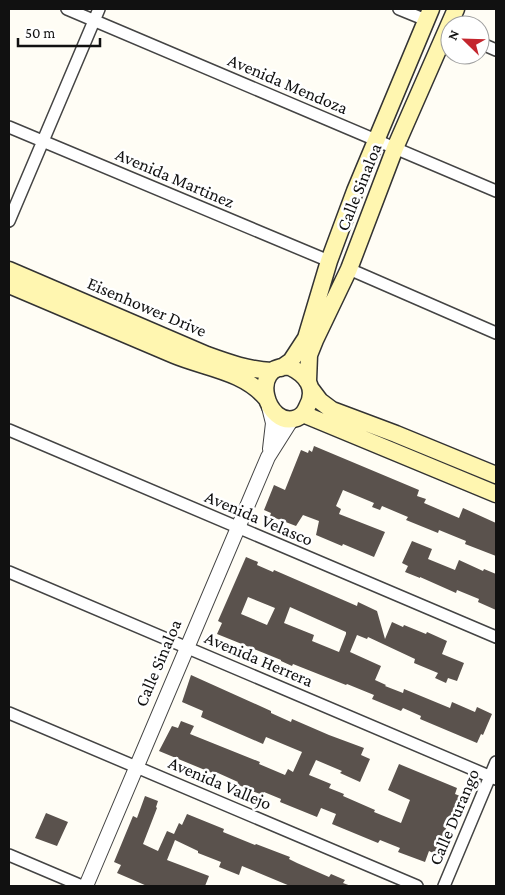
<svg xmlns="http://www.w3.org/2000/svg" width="505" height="895" viewBox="0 0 505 895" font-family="'Crimson Pro',serif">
<rect width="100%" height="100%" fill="#fffdf5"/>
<path fill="#5a524d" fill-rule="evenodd" d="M314,446L419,490L417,496L426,499L424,503L459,518L463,508L496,523V556L465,544L466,541L439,530L438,533L406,520L408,517L382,506L380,510L372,507L374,503L343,490L336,506L341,509L339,514L385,532L374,557L343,544L342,546L316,535L319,521L303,515L296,526L270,516L271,513L264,510L274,485L285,490L301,450L308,453L309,450L312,452Z
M412,541L432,549L428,559L455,570L459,560L483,571L484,569L496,574V610L478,602L479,599L457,590L456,593L420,577V578L405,572L408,566L402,563Z
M246,557L258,562L257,565L273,572L274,570L357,606L358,602L377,611L385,639L392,622L403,627L404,625L426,634L427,632L447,641L442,654L464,663L457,681L448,678L446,683L435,678L438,673L414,663L415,659L368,637L367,639L357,635L350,652L381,666L375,680L386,685L385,686L403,693L404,689L450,708L452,702L475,712L477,707L492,714L483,735L481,734L477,743L420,719L421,716L403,708L401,711L372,699L374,695L347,684L346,685L293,664L292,666L281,661V660L217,634L222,623L218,621ZM248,597L275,608L267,625L241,614ZM290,607L346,632V634L339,652L312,641L314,635L284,623Z
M191,675L271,711V713L291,722L292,719L329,735L364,748L361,755L370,759L360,782L340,773L342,771L316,760L309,775L331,784L329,788L344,794L343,796L375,810L374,812L401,823L410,800L388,790L399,764L457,788L455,794L460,796L435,854L429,851L425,862L398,852L400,848L380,840L378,843L332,824L336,814L321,808L317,817L280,802L281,799L264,792L263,795L249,790L237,784L238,782L218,773L217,775L159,751L172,726L178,728L181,721L194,726L190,734L260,762L259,764L285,775L288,769L293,772L302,752L266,737L263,744L201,717L203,711L182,702Z
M145,796L158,801L156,807L157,808L143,844L158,851L167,831L174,834L179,823L182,825L187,814L224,829L223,832L255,845L256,844L290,857L289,859L297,863L329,877L331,874L345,880L343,883L351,886H290L242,866L239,875L219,867L221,862L198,853V851L175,840L167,860L209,876L205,886H147L131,879L117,873L121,865L114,862L133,816L137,818Z
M46,813L68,822L57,846L35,838Z"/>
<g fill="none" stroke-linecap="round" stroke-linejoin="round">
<g stroke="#444" stroke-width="14">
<path id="minor" d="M67,9L496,191
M399,9L426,20
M480,43L496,50
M9,127L329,261
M9,221L99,9
M349,269L496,333
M9,430L496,637
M9,572L496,779
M9,713L417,886
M9,855L82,886
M444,886L496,762"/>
</g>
<g stroke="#444" stroke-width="16">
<path id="tertiary" d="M269,407L273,423L270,449
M86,886L268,457L292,419"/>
</g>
<g stroke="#333" stroke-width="19">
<path id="secondary" d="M9,270L207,355C229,363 249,370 272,371
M9,285C64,308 119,332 174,355C205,368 243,371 266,398
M290,367C307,375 317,389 307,407C305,412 302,416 297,418C266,430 248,363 290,367Z
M281,368L291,361L306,338L329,261L355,191L431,9
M308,381L309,355L315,340L349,269L395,148L456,9
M311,389L320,401L332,410L396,434L496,475
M303,414L496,494"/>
</g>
<use href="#minor" stroke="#fff" stroke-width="11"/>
<use href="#tertiary" stroke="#fff" stroke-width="14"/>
<use href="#secondary" stroke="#fff6b0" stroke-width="16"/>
</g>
<g text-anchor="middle" stroke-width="5" stroke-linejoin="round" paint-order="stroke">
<g font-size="18" fill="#111" stroke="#fff">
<text transform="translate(288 84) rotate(23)" y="6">Avenida Mendoza</text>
<text transform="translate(175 178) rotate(23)" y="6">Avenida Martinez</text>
<text transform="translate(359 187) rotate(-68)" y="6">Calle Sinaloa</text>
<text transform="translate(147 307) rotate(23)" y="6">Eisenhower Drive</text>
<text transform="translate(259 518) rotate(23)" y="6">Avenida Velasco</text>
<text transform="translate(259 659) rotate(23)" y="6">Avenida Herrera</text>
<text transform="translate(158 663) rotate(-67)" y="6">Calle Sinaloa</text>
<text transform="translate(220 783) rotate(23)" y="6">Avenida Vallejo</text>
<text transform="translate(454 817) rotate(-67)" y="6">Calle Durango</text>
</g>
</g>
<rect width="505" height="895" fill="none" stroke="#111111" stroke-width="20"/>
<g transform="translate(465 40) rotate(293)"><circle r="24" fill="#ffffff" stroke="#a0a0a0"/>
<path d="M0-4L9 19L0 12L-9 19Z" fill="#c4262e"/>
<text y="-8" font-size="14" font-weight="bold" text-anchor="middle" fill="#111111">N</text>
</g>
<path d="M18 38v8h82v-8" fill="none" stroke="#111111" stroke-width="2.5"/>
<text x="25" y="38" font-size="15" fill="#111111" stroke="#ffffff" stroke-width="4" paint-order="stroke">50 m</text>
</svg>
